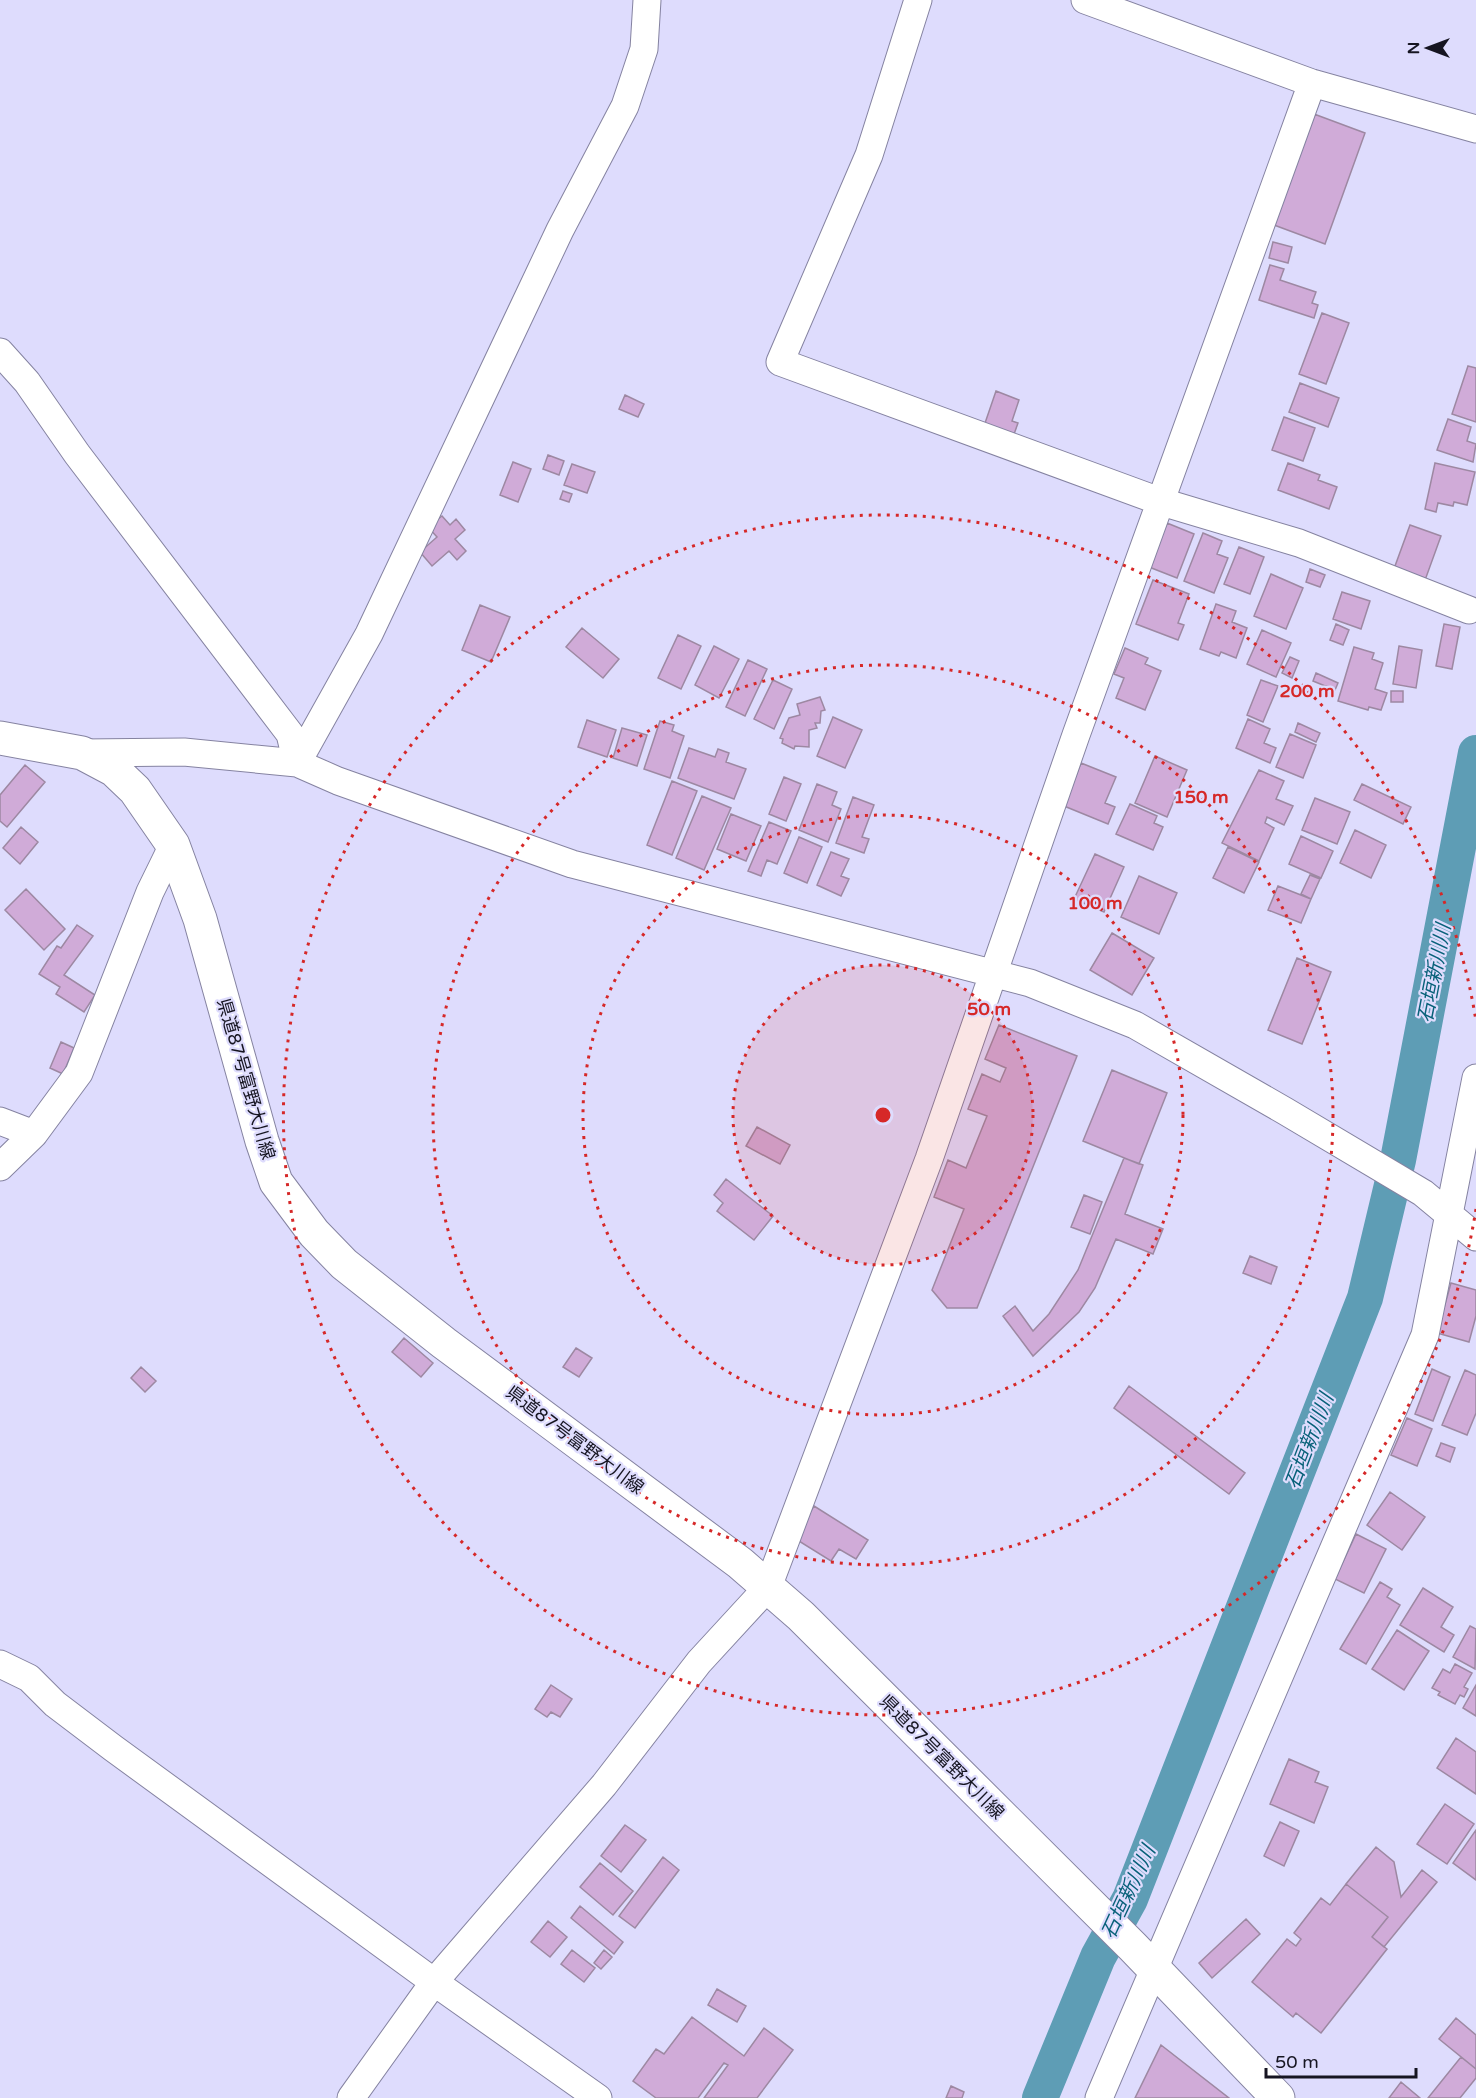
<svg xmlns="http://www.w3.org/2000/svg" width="1476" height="2098" viewBox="0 0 1476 2098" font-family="'Varela Round','Noto Sans JP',sans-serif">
<rect width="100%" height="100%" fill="#dedcfd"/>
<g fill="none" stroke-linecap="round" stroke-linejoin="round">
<path stroke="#5e9db5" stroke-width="36" d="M1040,2098L1098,1957L1130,1899L1365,1298L1398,1160L1476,753"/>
</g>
<path fill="#d0abd8" stroke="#9d88a2" stroke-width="1.5" d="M1314,114L1365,133L1325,244L1274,225Z
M1273,242L1292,247L1288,263L1269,258Z
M1270,265L1284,269L1280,280L1316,292L1312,303L1318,305L1314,318L1259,300Z
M1322,313L1349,323L1326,384L1299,374Z
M1468,366L1476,368V422L1452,414Z
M1300,383L1339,398L1328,427L1289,412Z
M996,391L1019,400L1012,421L1018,423L1013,437L984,426Z
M625,395L644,404L638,417L619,409Z
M1284,417L1315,428L1303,461L1272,450Z
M1448,419L1471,427L1467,441L1476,444L1473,462L1437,450Z
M548,455L564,461L559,475L543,469Z
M513,462L531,469L518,502L500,495Z
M1288,463L1320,475L1318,480L1337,487L1329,509L1278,490Z
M1435,463L1475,472L1467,505L1454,502L1453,506L1438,503L1436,512L1425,509Z
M572,464L595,472L587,493L564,485Z
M563,491L572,494L569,502L560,499Z
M442,516L450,525L456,519L465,530L455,539L466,551L457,560L449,551L432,566L420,552L437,537L428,527Z
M1167,523L1194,534L1177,578L1149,567Z
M1410,525L1441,536L1424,583L1391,577Z
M1203,533L1222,541L1217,554L1228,558L1214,593L1184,581Z
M1239,547L1264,557L1250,594L1224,584Z
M1310,569L1325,575L1320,587L1306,582Z
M1271,574L1303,588L1286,629L1254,616Z
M1153,580L1189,594L1178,623L1184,625L1178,640L1136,624Z
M1342,592L1370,601L1361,629L1333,619Z
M1216,604L1236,611L1232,622L1247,628L1236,658L1221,652L1219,656L1200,649Z
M480,605L510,617L491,662L462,650Z
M1336,624L1349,630L1343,645L1330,640Z
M1444,624L1460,627L1452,669L1436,666Z
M582,628L619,659L603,678L566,647Z
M1262,630L1291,643L1276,677L1247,664Z
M678,635L701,646L681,689L658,678Z
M714,646L739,659L719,698L695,685Z
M1399,646L1422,650L1416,688L1393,684Z
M1354,647L1374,653L1372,659L1383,663L1375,689L1387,693L1381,710L1369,707L1368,710L1338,701Z
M1125,648L1148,658L1145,664L1161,671L1145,710L1116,698L1124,678L1114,674Z
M1290,657L1299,661L1292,678L1282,673Z
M748,660L767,669L745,716L726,707Z
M1316,673L1338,683L1335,690L1313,681Z
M773,680L792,689L774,729L754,719Z
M1261,680L1278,686L1263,722L1247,715Z
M1391,691H1403V702H1391Z
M820,697L825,710L821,711L820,723H815L817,728L809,730V747L795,746L794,749L782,743L783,739L780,738L789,718L800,715L797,704Z
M833,717L862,730L845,768L817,756Z
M1248,719L1270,729L1264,743L1276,748L1270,763L1236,748Z
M587,720L616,730L607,757L578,747Z
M660,721L674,725L672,731L684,736L670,778L644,769Z
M1298,723L1320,733L1316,742L1295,732Z
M622,728L647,735L637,766L613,758Z
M1290,734L1316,745L1303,778L1276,767Z
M689,748L715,757L718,749L729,753L726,762L746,769L734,799L678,778Z
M1155,756L1187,770L1167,817L1135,803Z
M1081,763L1116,777L1105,803L1115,807L1108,824L1064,806Z
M25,765L45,782L7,827L0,821V795Z
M1259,770L1284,781L1276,799L1293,806L1284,825L1267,817L1265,823L1274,828L1259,861L1222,843Z
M784,777L801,784L786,821L769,814Z
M672,781L697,791L672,855L647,845Z
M817,784L837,792L832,805L841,809L828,842L799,830Z
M1362,784L1411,807L1403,824L1354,800Z
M702,796L731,808L704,870L676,858Z
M853,797L874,805L862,837L869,839L864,853L836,843Z
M1315,798L1350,812L1337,844L1302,830Z
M1130,804L1157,816L1154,823L1163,827L1153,850L1116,834Z
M731,814L761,826L746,861L717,849Z
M769,822L791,831L777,864L767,860L761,876L748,871Z
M21,827L38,842L20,864L3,848Z
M1355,830L1386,845L1371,878L1340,863Z
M1301,836L1333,851L1321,878L1289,864Z
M799,837L822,847L807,883L784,873Z
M1228,847L1259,862L1244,893L1213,878Z
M831,852L849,859L841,876L849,879L841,896L817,885Z
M1095,854L1124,867L1104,912L1074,899Z
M1310,875L1320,879L1311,899L1301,894Z
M1139,876L1177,893L1159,934L1121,917Z
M1278,886L1311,899L1301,923L1268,910Z
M26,889L65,929L44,950L5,910Z
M77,925L93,936L64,975L95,995L84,1012L56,994L60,987L39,974L57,946L61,948Z
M1112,933L1154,958L1132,995L1090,970Z
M1297,958L1331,972L1302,1044L1268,1030Z
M999,1025L1077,1056L977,1308H947L932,1290L964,1209L934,1197L948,1160L966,1168L987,1116L968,1109L982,1074L1000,1082L1006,1068L985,1059Z
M61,1042L74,1048L63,1074L50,1068Z
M1112,1070L1167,1093L1139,1164L1083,1141Z
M757,1127L790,1145L780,1164L746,1146Z
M1124,1158L1143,1165L1125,1214L1163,1229L1153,1254L1116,1239L1095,1288L1079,1312L1033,1356L1003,1316L1015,1306L1033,1331L1049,1314L1078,1270Z
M726,1179L773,1216L754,1240L717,1211L723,1203L714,1195Z
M1084,1195L1102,1202L1090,1234L1071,1227Z
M1250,1256L1277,1267L1271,1284L1243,1273Z
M1451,1283L1476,1290V1316L1469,1342L1437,1333Z
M404,1338L433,1363L421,1377L392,1352Z
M576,1348L592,1358L579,1377L563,1367Z
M141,1367L156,1381L145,1392L131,1378Z
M1432,1369L1450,1377L1433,1421L1415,1414Z
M1465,1370L1476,1375V1413L1467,1435L1442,1425Z
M1129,1386L1245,1473L1229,1494L1114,1408Z
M1407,1418L1432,1429L1417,1466L1391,1455Z
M1441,1443L1455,1448L1450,1462L1436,1456Z
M1390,1492L1425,1517L1402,1550L1367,1525Z
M814,1506L868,1540L856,1559L839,1549L831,1561L794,1538Z
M1356,1534L1386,1549L1364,1593L1335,1579Z
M1380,1582L1392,1589L1387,1597L1400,1605L1366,1664L1340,1649Z
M1423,1588L1453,1607L1441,1627L1454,1635L1444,1652L1400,1625Z
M1470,1626L1476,1629L1475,1669L1453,1657Z
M1397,1630L1429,1651L1404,1690L1372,1669Z
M1455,1664L1472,1673L1464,1687L1468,1689L1464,1697L1460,1695L1455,1704L1438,1695L1440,1692L1432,1688L1443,1669L1450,1673Z
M551,1685L572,1699L560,1717L551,1712L547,1717L535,1709Z
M1476,1685V1716L1463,1708Z
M1456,1738L1476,1752V1794L1437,1768Z
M1289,1759L1319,1772L1315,1782L1328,1787L1314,1823L1270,1804Z
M1445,1804L1474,1824L1447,1864L1417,1844Z
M1280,1822L1299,1831L1284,1866L1264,1856Z
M625,1825L646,1840L621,1872L601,1856Z
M1476,1830V1880L1453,1863Z
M1376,1847L1394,1862L1401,1897L1422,1870L1437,1882L1384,1947L1372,1937L1388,1917L1346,1884Z
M663,1857L679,1870L635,1928L619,1916Z
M600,1863L633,1891L613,1915L580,1887Z
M1346,1884L1388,1917L1372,1937L1387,1949L1321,2033L1296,2013L1293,2017L1252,1982L1287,1939L1296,1946L1301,1939L1294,1933L1321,1898L1330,1905Z
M580,1906L623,1942L614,1954L571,1918Z
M1246,1919L1260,1934L1212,1978L1199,1963Z
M548,1921L567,1937L550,1957L531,1942Z
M572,1950L595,1968L584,1982L561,1964Z
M604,1950L612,1957L601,1969L594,1963Z
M717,1989L746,2006L737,2022L708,2005Z
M692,2017L744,2056L764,2028L793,2050L757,2098H704L728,2065L724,2063L698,2098H656L633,2081L656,2049L664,2054Z
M1456,2018L1476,2035V2069L1439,2039Z
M1161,2045L1229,2098H1135Z
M1461,2057L1476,2069V2078L1460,2098H1428Z
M1401,2082L1420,2098H1389Z
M951,2086L964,2092L962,2098H946Z"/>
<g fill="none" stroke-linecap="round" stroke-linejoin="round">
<g stroke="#8583a1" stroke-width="29">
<path id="minor" d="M918,0L869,155L780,362L1162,502L1299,543L1469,610
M1085,0L1312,83L1476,129
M0,352L27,382L77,454L290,734L297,763
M82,753L184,752L297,763L338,781L572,864L1030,983L1135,1025L1285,1111L1423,1193L1476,1237
M297,763L369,634L560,230L625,106L644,49L647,0
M0,1121L34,1134
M0,1167L34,1134L79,1073L150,892L173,845
M0,1664L29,1678L55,1704L113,1748L434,1982L598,2098
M351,2098L434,1982L604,1785L699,1662L768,1587L929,1159L1076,735L1312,83
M1099,2098L1425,1335L1476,1078"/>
</g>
<g stroke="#8583a1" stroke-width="35">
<path id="major" d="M0,738L82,753L114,770L135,790L173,845L200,919L262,1141L276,1182L314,1233L344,1264L444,1343L740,1563L801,1616L1133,1947L1278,2098"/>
</g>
<use href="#minor" stroke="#fff" stroke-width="27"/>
<use href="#major" stroke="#fff" stroke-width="33"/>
</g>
<circle cx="883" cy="1115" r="150" fill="#d62828" fill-opacity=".12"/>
<g fill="none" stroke="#d62828" stroke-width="3" stroke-dasharray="3 6">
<circle cx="883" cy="1115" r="150"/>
<circle cx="883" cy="1115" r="300"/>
<circle cx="883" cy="1115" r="450"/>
<path d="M1476 1209A600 600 0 1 1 1476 1021"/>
</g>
<g text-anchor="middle" stroke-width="4.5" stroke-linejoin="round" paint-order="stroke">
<g font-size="18" fill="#161521" stroke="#dedcfd">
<text transform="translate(246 1079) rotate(74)" y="6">県道87号富野大川線</text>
<text transform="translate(575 1440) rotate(37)" y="6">県道87号富野大川線</text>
<text transform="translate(942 1757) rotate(45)" y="6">県道87号富野大川線</text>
</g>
<g font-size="20" font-style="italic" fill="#086179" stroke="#dedcfd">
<text transform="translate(1434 973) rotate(-79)" y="7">石垣新川川</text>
<text transform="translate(1309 1441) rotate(-69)" y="7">石垣新川川</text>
<text transform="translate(1128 1892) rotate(-65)" y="7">石垣新川川</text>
</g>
</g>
<circle cx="883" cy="1115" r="9" fill="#d62828" stroke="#dedcfd" stroke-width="3"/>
<g font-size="18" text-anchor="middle" font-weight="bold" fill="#d62828" stroke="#dedcfd" stroke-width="4.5" stroke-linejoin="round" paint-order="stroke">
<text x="1307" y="697">200 m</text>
<text x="1201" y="803">150 m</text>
<text x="1095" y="909">100 m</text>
<text x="989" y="1015">50 m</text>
</g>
<g transform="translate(1428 48) rotate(270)" stroke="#dedcfd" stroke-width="4.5" paint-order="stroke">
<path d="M0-4.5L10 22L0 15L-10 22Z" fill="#161521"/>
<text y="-9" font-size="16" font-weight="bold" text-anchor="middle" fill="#161521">N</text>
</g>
<path d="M1266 2068v9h150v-9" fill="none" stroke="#161521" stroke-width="3"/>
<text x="1275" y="2068" font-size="18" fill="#161521" stroke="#dedcfd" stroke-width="4.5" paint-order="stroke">50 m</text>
</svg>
